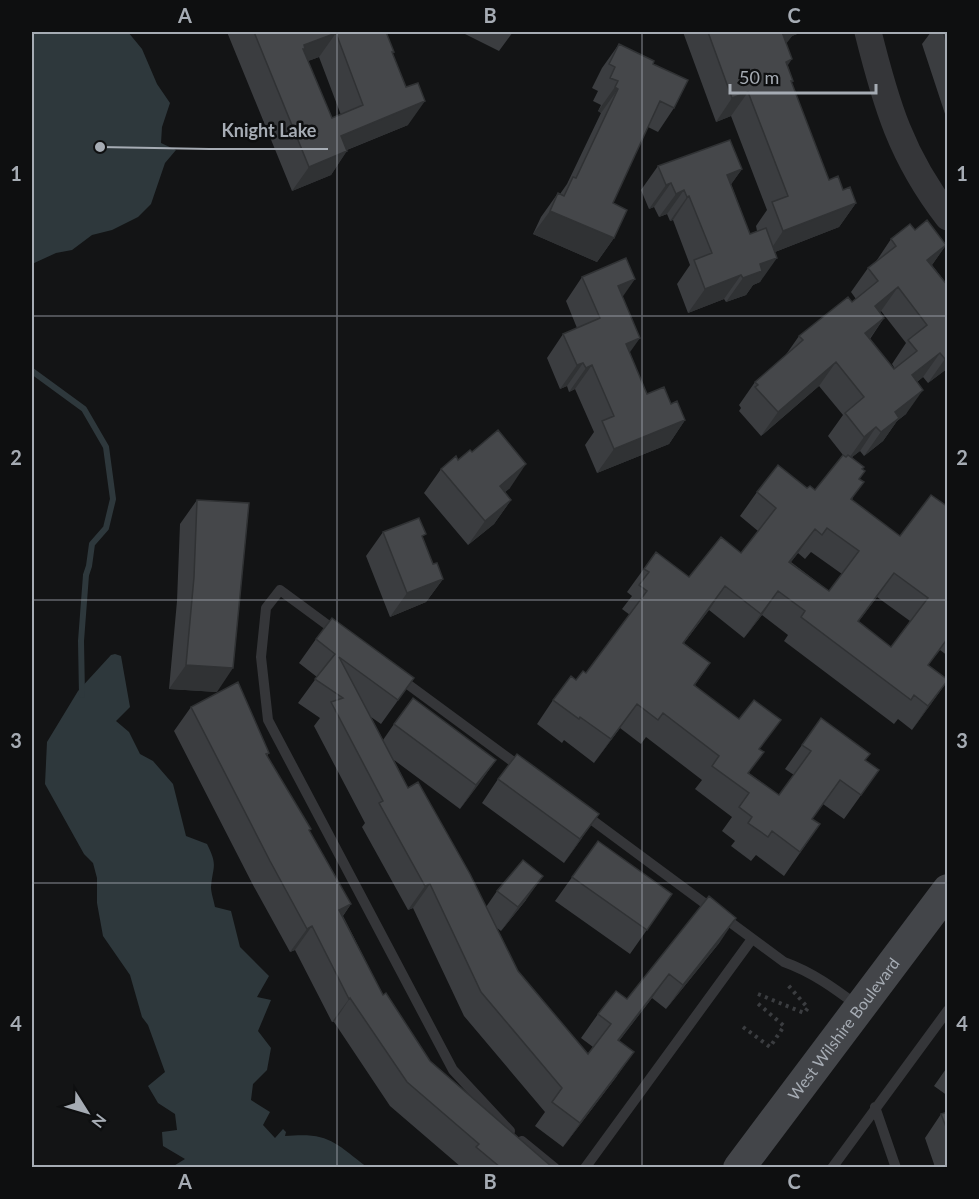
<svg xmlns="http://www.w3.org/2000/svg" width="979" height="1199" viewBox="0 0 979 1199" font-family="Lato,sans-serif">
<rect width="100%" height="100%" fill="#131415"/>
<path fill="#2e383c" d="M32,32H128L142,49L157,84L170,103L162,127L161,143L176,150L165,163L151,204L138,217L112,230L92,235L72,250L56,253L32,264Z
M115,654L121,656L130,707L116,721L129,732L140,754L153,761L173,784L186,836L207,844C218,866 213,865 211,887C211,893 214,901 215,907L231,911L240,947L269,976L257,997L271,1000L258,1031L271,1048L267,1070L253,1084L251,1100L270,1112L263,1125L275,1138L283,1129L286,1132L285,1136C329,1132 334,1142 367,1167H172L185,1159L163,1146L162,1132L177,1130L175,1114L158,1103L148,1086L165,1072L148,1025L142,1017L130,975L103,936L97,903V878L93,863L84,854L45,784L47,742L78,691L111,655Z"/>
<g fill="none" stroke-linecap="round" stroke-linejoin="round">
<path stroke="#2e383c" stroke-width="6" d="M32,371L84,409L106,447L113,499L106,528L92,544L89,566L86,575L81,641L82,695"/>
<path stroke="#3b3d40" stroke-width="4" stroke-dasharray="3 4.5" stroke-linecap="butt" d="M758,994L804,1013L808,1008L787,984
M743,1027L770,1047L784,1026L755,1001"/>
<path stroke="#353639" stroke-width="10" d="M337,632L280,590L266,608L261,657L268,720L453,1070L510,1131
M398,677L523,769
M584,814L784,962C812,972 834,988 858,1006
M875,1107L896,1168
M522,1141L555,1168
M585,1168L752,939
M832,1168L948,1010"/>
<path stroke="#353639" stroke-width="27" d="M868,32C886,104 901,156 948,217"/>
<path stroke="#434549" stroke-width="32" id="s1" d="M739,1168L948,890"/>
</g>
<path fill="#3b3d40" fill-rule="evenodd" d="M227,32H386L394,52L392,54L408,125L347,150L331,175L292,191ZM319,57L341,115L332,118L308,61Z
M461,32H513L499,51Z
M683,32H802L792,36L786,43L788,66L793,81L791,83L829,180L843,190L856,203L839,227L775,252L760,282L753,285L746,295L726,302L724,299L688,313L677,284L690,265L673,220L670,221L667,214L659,217L654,207L649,209L641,190L658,166L742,169L731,184L750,234L757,231L756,226L767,210L731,116L716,122Z
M931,32H948V123L922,44Z
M619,44L653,64L674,108L658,132L648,127L613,203L614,238L597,262L533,234L541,217L558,193L560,194L567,184L601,113L598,111L601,105L593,101L598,91L592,88L602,68Z
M915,230L946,245L932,265L948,286V368L928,383L923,377L917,382L906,414L897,421L883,441L864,456L860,451L852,457L862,469L860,479L852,500L900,536L948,507V656L940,650L928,665L948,680L912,730L898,719L894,724L784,641L788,635L762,615L744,638L709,610L684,643L710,663L695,685L760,750L749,773L779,795L794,775L785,769L821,718L865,760L879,770L844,819L823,804L812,819L820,824L784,876L756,855L751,861L731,846L735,841L722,831L732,817L695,789L702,780L646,737L641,744L620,728L594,763L564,740L562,743L537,724L553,700L576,680L586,673L630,615L622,609L632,596L627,592L656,552L689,577L741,553L758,531L740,516L757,492L807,488L815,490L843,455L828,436L843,415L819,386L761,436L739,411L741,408L739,405L755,382L785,356L799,336L856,299L851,292L868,268L875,263L891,239ZM881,311L906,343L892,364L895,369H894L870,339L884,318L880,312ZM811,552L842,574L829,591L791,562L798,553L805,559ZM877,597L910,621L891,647L858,622Z
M582,277L622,297L630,353L647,394L671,404L685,420L669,444L597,473L585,445L594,432L575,389L569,392L567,386L560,389L547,358L563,334L577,328L566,301Z
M458,460L510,488L505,492L511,500L494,524L468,545L424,493L441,469Z
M197,500L217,692L169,689L177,601L180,524Z
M383,532L423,538L433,564L443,579L426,602L390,617L366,556Z
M316,639L414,678L381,724L371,717L383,740L394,724L496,760L460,809L394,760L408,788L486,907L497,891L526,900L501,931L497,928L518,971L588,1054L593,1047L581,1038L598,1014L627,999L720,942L666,1009L652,998L619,1041L617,1076L563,1147L535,1126L545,1112L464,1016L413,908L408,910L362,827L365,823L314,726L320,718L298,703L317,677L299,663Z
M191,707L269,753L267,756L351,904L343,916L383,995L430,1061L553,1167H461L390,1106L334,1022H332L295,950L290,952L253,885L174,731Z
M498,779L582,838L564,863L482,803Z
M598,841L672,894L630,954L555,901Z
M948,1066V1096L934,1086Z
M948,1112V1167H935L925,1138L941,1114Z"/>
<path fill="#303234" d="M778,32H802L792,36L786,44Z
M336,33L319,57L292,67L304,45Z
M792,59L776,83L786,62Z
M615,87L618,89L601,113L598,111Z
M748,92L731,116L716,122L732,98Z
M425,101L408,125L324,159L341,136Z
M347,151L331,175L292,191L309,167Z
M742,169L725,193L727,175Z
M671,183L654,207L649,209L666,185Z
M684,190L667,214L659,217L676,194Z
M689,196L673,220L670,221L687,197Z
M856,203L839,227L767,255L783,231Z
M550,211L614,238L597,262L533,234Z
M946,245L929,269L927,260Z
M777,258L760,282L753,285L746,295L726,302L743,278L760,264Z
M741,275L724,299L688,313L705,289Z
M635,279L619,302L618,286Z
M898,287L881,311L858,329L875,306Z
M884,318L867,342L865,333Z
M640,338L623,362L626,344Z
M940,353L923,377L895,399L912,375Z
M948,357V368L928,383L945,359Z
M836,362L819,386L761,436L778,412Z
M583,363L567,386L560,389L577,365Z
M592,365L575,389L569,392L586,368Z
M923,390L906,414L897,421L883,441L864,456L895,412Z
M685,420L669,444L597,473L614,449Z
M876,427L860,451L847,461L864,437Z
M526,464L510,488L483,510L500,486Z
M511,500L494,524L468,545L485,521Z
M815,529L798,553L773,585L789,562Z
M894,573L877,597L841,645L858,621Z
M443,579L426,602L390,617L407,593Z
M725,586L709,610L666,666L683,643Z
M778,591L762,615L744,638L761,614Z
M186,665L233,668L217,692L169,689Z
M948,680L931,704L912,730L928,706Z
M637,704L620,728L594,763L611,739Z
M496,760L479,784L460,809L476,785Z
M599,814L582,838L564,863L580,839Z
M543,876L526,900L501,931L518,907Z
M430,884L413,908L408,910L425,886Z
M351,904L334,928L339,910Z
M736,918L720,942L666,1009L683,985Z
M312,926L295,950L290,952L307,929Z
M669,974L652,998L601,1064L618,1040Z
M350,998L334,1022H332L349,999Z
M634,1052L617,1076L563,1147L580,1123Z"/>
<path fill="#45474a" stroke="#303234" stroke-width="1.5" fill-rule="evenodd" d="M254,32H386L394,52H392L406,87L418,83L425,101L341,136L347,151L309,167ZM336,33L363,105L332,118L303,49H305L304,45Z
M708,32H782L792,59L786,62L793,81H791L829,180L838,176L843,190L850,187L856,203L783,231L772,202L788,196L748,92L732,98Z
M943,32H948V47Z
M619,44L654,61L653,64L688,80L674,108L660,101L613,203L627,210L614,238L550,211L558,193L564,196L573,177L576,178L618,89L615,87L618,81L610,78L615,67L609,64Z
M730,140L742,169L727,175L750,234L766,228L777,258L760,264L762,271L743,278L741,275L705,289L694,260L712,253L689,196L687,197L684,190L676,194L671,183L666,185L658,166Z
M927,220L946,245L927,260L948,286V357L945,359L940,353L912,375L923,390L895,412L899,418L881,432L876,427L864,437L845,413L864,397L836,362L778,412L755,387L758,385L755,382L803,340L799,336L848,297L852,302L878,281L868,268L896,246L891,239L910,224L915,230ZM898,287L927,325L908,340L917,351L894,369L865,333L884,318L875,306Z
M626,258L635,279L618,286L640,338L626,344L647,394L664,387L671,404L677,401L685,420L614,449L602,421L614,416L592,365L586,368L583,363L577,365L563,334L600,318L582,277Z
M498,430L526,464L500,486L511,500L485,521L441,469L456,456L458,460L470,450L472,452Z
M843,455L846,457L848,455L864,467L862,469L865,471L859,479L864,482L851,499L900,536L931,495L948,507V638L928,665L948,680L928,706L914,695L911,700L801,617L805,611L778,591L761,614L725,586L683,643L710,663L694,685L739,719L754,700L781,720L759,749L764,752L748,773L779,795L811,751L802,745L821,718L870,754L865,760L879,770L861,795L840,780L812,819L820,824L800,852L772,831L768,837L748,823L752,817L739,807L749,793L712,766L719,756L663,713L658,720L637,704L611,739L580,717L579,719L553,700L571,676L576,680L583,671L586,673L647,591L639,585L649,572L644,569L656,552L689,577L721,537L741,553L776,508L757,492L778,465L807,488L810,486L815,490ZM827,528L859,551L829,591L789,562L815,529L822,535ZM894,573L928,598L891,647L858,621Z
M197,500L249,503L233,668L186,665L194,577Z
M419,518L426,534L422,536L433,564L437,563L443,579L407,593L383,532Z
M332,618L414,678L398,700L339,657L408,788L418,782L470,874L518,971L588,1054L611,1024L598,1014L616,991L627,999L709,896L736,918L683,985L669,974L618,1040L634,1052L580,1123L552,1102L562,1088L481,992L430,884L425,886L379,803L383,801L331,702L343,698L315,679L335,654L316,639Z
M238,682L269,753L266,754L311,829L309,830L351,904L339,910L383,995L386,993L430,1061L552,1167H500L476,1147L479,1144L407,1082L350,998L349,999L312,926L307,929L270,861L191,707Z
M413,698L496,760L476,785L394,724Z
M517,754L599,814L580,839L498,779Z
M598,841L672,894L647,930L572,877Z
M523,860L543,876L518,907L497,891Z
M948,1112V1132L941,1114Z"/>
<path fill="none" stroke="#a6acb4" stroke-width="1.5" stroke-opacity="0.55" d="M337,32V1168M642,32V1168M32,316H948M32,600H948M32,883H948"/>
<g text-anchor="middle" stroke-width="5" stroke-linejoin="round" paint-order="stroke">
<g font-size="16" fill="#a6acb4" stroke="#0e0f10">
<text dy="6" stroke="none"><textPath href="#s1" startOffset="174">West Wilshire Boulevard</textPath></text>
</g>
</g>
<path fill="none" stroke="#a6acb4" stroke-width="2" d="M100 147L209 149H328"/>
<circle fill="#a6acb4" stroke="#0e0f10" stroke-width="2" cx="100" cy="147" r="6"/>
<g font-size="18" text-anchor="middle" font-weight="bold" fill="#a6acb4" stroke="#0e0f10" stroke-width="5" stroke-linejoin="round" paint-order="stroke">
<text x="269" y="137">Knight Lake</text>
</g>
<rect width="979" height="1199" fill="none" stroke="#0e0f10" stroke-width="66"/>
<g transform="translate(87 1112) rotate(127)" stroke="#0e0f10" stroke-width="4.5" paint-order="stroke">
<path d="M0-4.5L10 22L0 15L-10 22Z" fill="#a6acb4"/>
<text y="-9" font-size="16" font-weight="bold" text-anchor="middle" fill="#a6acb4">N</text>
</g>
<path d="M730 84v9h146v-9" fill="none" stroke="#a6acb4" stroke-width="3"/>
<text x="739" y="84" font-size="18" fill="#a6acb4" stroke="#0e0f10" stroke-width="4.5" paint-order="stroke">50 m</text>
<rect x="33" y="33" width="913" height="1133" fill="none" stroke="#a6acb4" stroke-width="2"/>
<g font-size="20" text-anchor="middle" font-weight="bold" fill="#a6acb4">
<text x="185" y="23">A</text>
<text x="490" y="23">B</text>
<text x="794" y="23">C</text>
<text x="16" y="181">1</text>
<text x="962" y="181">1</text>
<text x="16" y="465">2</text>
<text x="962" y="465">2</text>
<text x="16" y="748">3</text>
<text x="962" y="748">3</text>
<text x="16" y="1031">4</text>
<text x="962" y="1031">4</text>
<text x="185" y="1189">A</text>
<text x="490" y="1189">B</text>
<text x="794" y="1189">C</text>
</g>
</svg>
